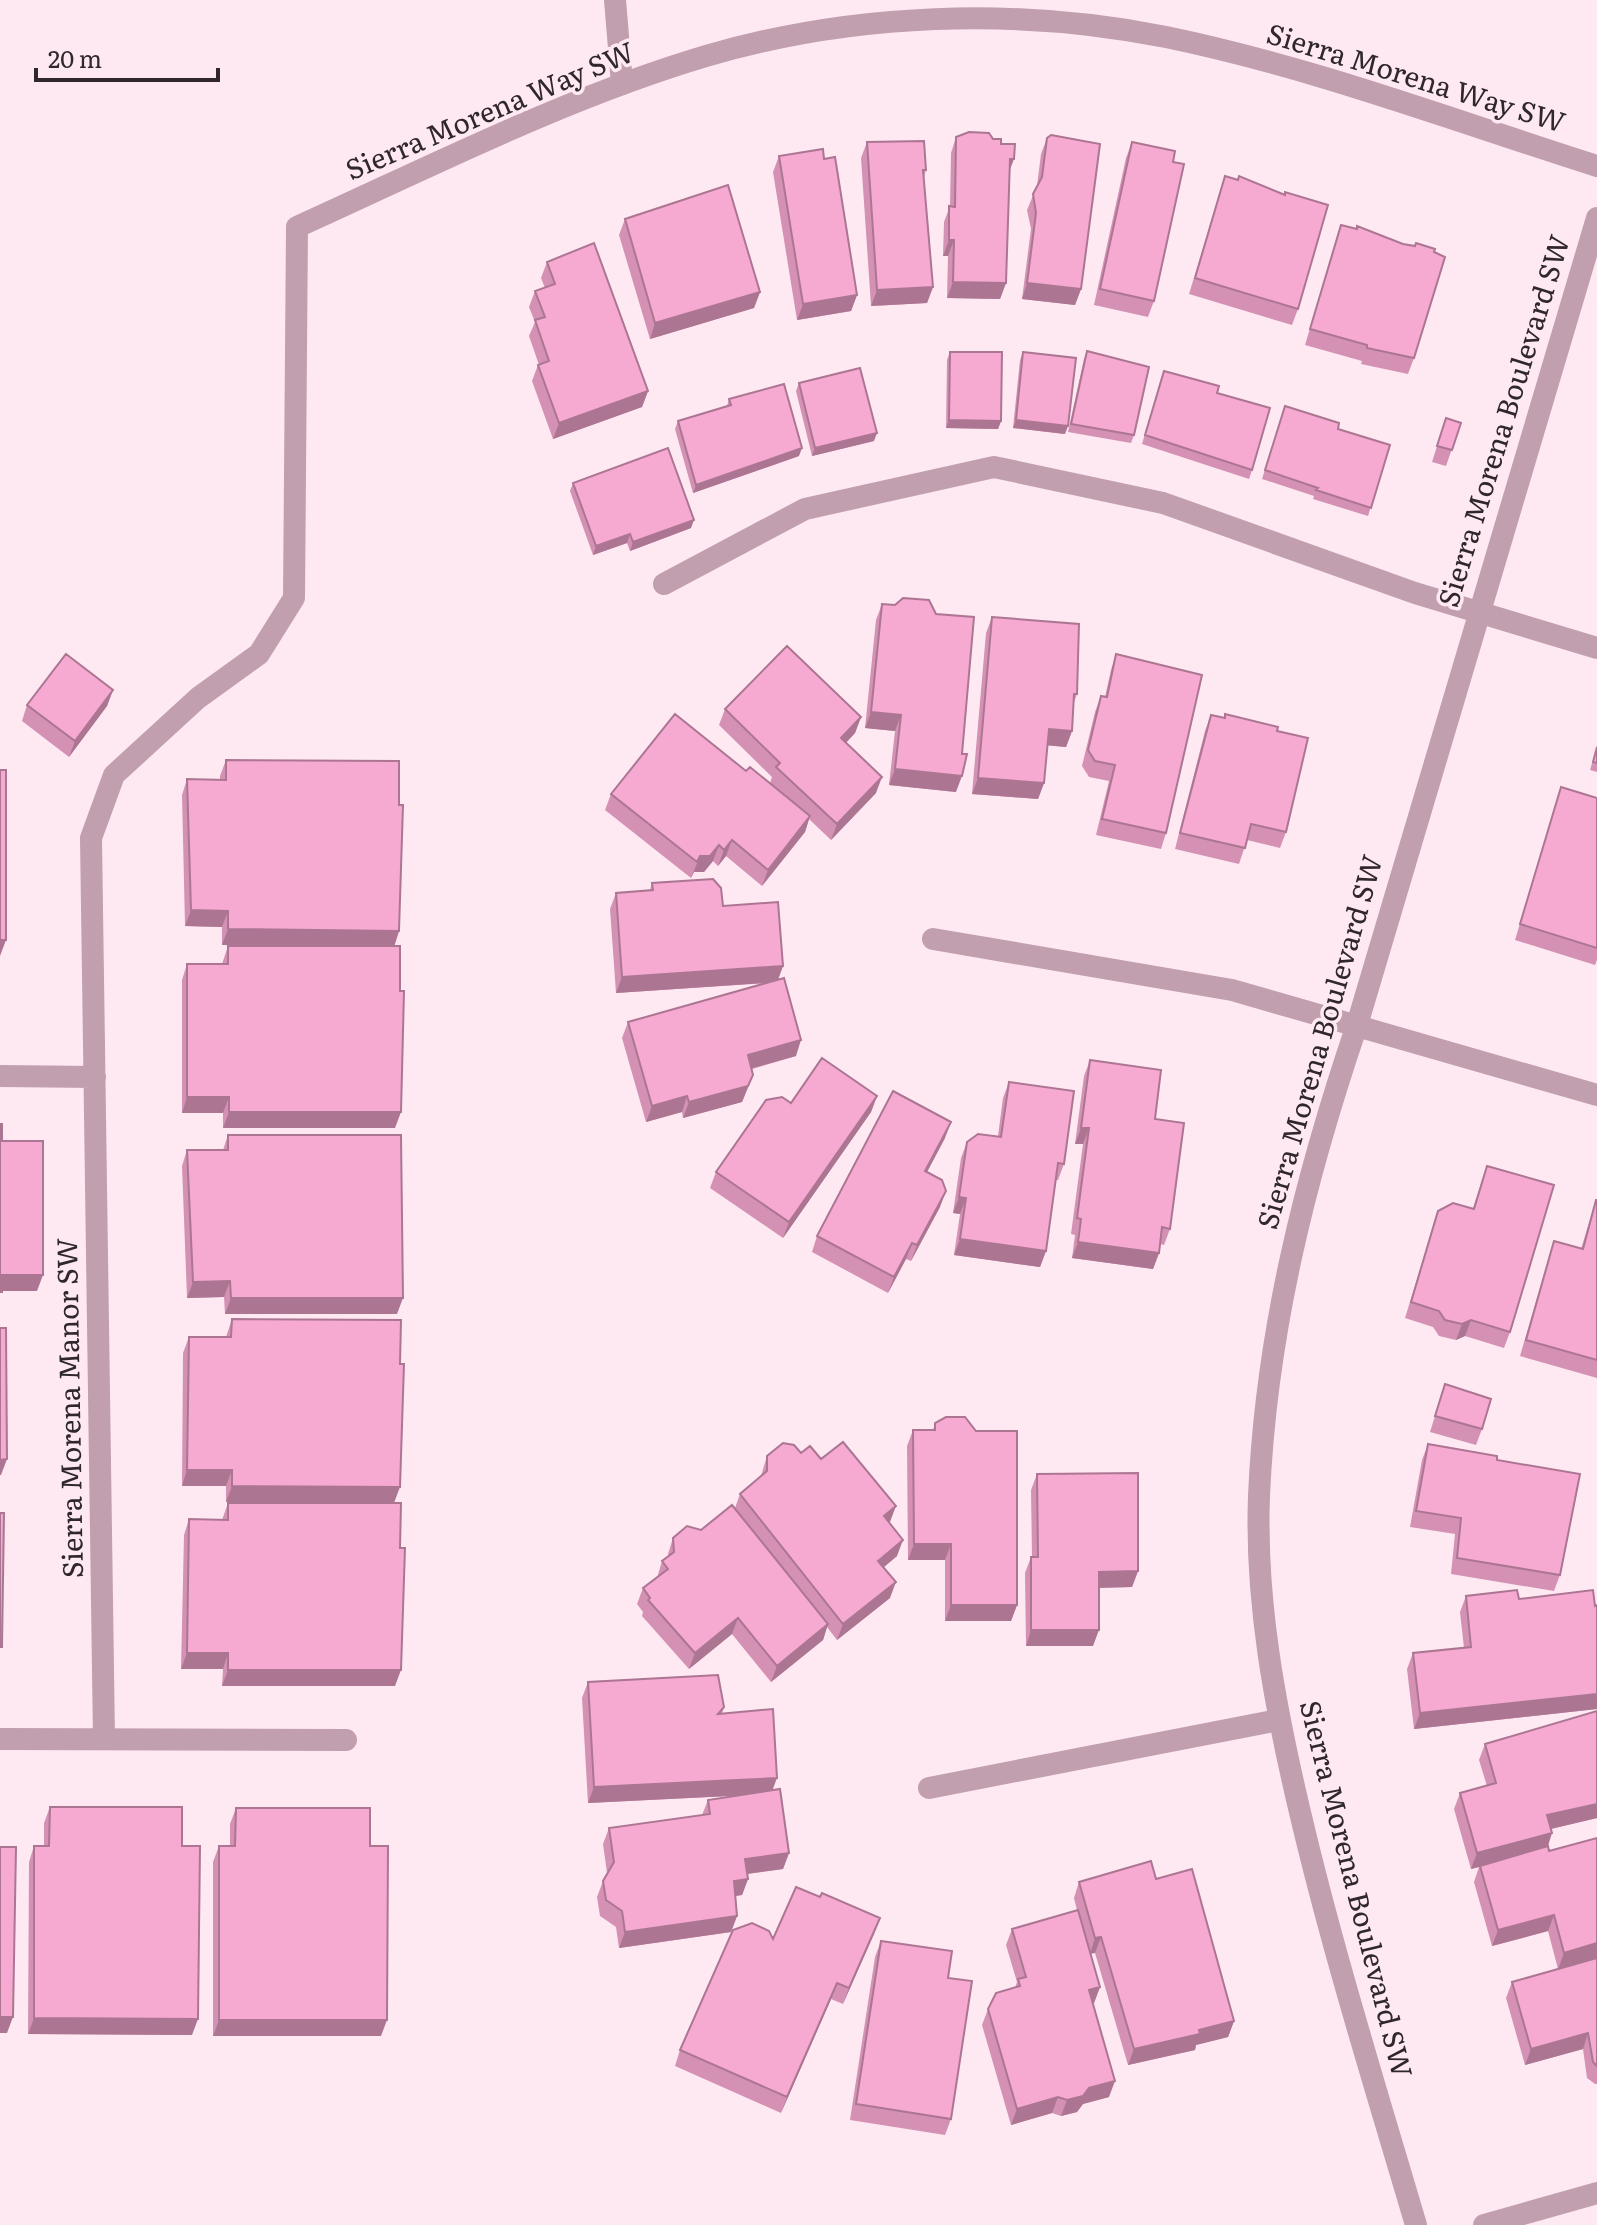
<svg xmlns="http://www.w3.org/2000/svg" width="1597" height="2225" viewBox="0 0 1597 2225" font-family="Literata,serif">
<rect width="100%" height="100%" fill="#fee9f3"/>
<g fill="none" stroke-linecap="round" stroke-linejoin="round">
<path stroke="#c19faf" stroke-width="22" d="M615,0L622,84
M664,584L805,509L994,467L1163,503L1415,593L1597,648"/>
<path stroke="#c19faf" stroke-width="22" d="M933,939L1232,990L1597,1095
M0,1076L95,1077
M0,1739L346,1740
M104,1739L91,838L114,775L198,698L259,654L294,598L297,227C432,166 565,98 706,56C853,13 1016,7 1166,37C1312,67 1455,121 1597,166
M929,1788L1278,1720
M1484,2225L1597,2193"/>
<path stroke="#c19faf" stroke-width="22" d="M1416,2225C1375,2086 1332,1949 1299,1808C1275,1706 1255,1601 1259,1496C1266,1333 1305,1178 1357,1025L1597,218"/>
</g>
<path fill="#d491b4" d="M956,137L993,139L1001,144L1009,173L1006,283L1000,299L947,298L948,256H943L944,222L950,206L951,153Z
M1047,138L1081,289L1075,305L1022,299L1031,229L1027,210L1037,186L1041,154Z
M867,142L926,170L924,177L933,287L927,303L871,306L861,158Z
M1132,142L1173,162L1154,301L1148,317L1094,305L1126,158Z
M779,156L824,159L857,295L851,311L797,320L773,172Z
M1225,176L1298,309L1292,325L1189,294Z
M625,219L760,292L754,308L650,339L619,235Z
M1341,225L1414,358L1408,374L1361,364L1362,361L1305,345Z
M547,262L648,391L642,407L553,439L532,381L538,365H539L529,336L535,322L529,307L535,291L545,288L541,278Z
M1087,351L1134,435L1131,443L1068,432L1084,359Z
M950,352L1001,421L998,429L946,428L947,360Z
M1023,352L1065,434L1013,428L1020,360Z
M1161,379L1217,393L1252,470L1249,479L1142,444Z
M799,383L874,441L812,456L796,391Z
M729,399L799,456L693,493L675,429L678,421L727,406Z
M1285,406L1338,429L1390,445L1368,516L1313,499L1314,496L1262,479Z
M1446,418L1461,423L1446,466L1432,462Z
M573,483L691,528L630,551L627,543L593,555L570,491Z
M882,604L956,792L889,785L895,731L865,728L876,620Z
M992,617L1077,694L1073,705L1072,731L1066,747L1047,745L1044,783L1038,799L972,794L986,633Z
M1116,654L1166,833L1161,849L1096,835L1109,781L1089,777L1082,766L1095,712L1101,696L1105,697L1111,670Z
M113,690L107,706L69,757L22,721L27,705Z
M725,709L861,717L855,733L846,743L876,793L831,840L809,819L805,832L762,886L726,856L718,866L713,861L704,872H694L691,878L605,810L611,794L746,771L770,783L772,777L719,725Z
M1225,714L1277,731L1286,832L1280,848L1247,840L1239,864L1175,849L1205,731L1211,715L1224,718Z
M1597,746V772L1590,770Z
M226,760L399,805V931L394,946L395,1128H223V1113H182V980L187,964H222L228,946H330L222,945V927L185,926L182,795L187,779L220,780V776Z
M1561,787L1597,798V960L1595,965L1515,940Z
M652,883L723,906L783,966L778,980L796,1056L752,1069L753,1075L742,1102L683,1118L682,1112L646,1122L622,1038L628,1022L768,983L616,993L610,909L616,893L650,890Z
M1090,1060L1155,1119L1170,1229L1164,1245L1160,1244L1159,1253L1153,1269L1072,1258L1075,1235L1071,1234L1083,1144H1075L1084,1076Z
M1009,1082L1064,1164L1058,1180H1056L1046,1251L1040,1267L954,1255L960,1214L953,1213L961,1158L967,1142L998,1136L1003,1098Z
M877,1096L871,1112L783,1238L710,1188L716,1172L791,1103Z
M228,1135L397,1314H225L224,1297L187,1298L182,1166L187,1150H223Z
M945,1138L927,1172L940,1207L911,1261L906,1259L888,1293L812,1252L817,1236Z
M1487,1166L1510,1332L1504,1348L1465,1336L1456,1340L1439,1336L1433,1327L1405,1318L1438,1211L1473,1208Z
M1596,1200H1597V1378L1520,1356L1549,1257L1554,1241L1581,1249Z
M232,1319L401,1320L226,1502V1486H182L183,1353L189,1337H226Z
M1445,1384L1482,1429L1476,1445L1430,1432Z
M935,1423L1017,1605L1011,1621H945V1560H908L907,1446L913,1430H933Z
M1428,1444L1497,1460L1560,1575L1554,1591L1451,1574L1455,1534L1410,1527L1422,1460Z
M801,1453L821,1459L889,1523L897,1556L884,1567L890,1598L837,1640L827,1627L823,1640L771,1682L732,1634L689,1669L642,1616L643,1612L637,1604L643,1588L657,1578L662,1561L668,1557V1554L673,1538L701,1530L735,1508L740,1494L761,1476L767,1456Z
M1037,1474L1138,1571L1132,1587L1099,1588L1093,1646H1026L1025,1573L1031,1557H1032L1031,1490Z
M228,1503L395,1686H222L223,1669H181L184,1535L189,1519L222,1520Z
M1466,1596L1519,1599L1597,1605V1709L1414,1729L1407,1669L1413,1653L1464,1648L1460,1612Z
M588,1682L724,1707L722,1714L773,1790L789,1853L783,1869L747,1874L748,1879L742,1895L735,1896L737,1916L731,1932L619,1948L616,1927L600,1916L597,1897L603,1881L607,1873L603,1844L609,1828L702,1815L708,1800L731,1796L588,1803L582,1698Z
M1485,1744L1597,1818L1551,1829L1548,1846L1597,1958L1558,1969L1548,1931L1492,1946L1474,1882L1479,1867L1471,1869L1454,1809L1460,1793L1487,1786L1479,1760Z
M50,1807L182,1846L192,2035L28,2034L29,1862L34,1846H44V1823Z
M236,1808L370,1846L381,2036H213V1862L219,1846H230V1824Z
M1156,1879L1234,2021L1228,2037L1196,2045L1195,2050L1128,2065L1095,1953H1090L1100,1987L1094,2003L1093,2004L1109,2097L1083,2104L1077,2112L1061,2116L1052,2113L1011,2125L982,2025L988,2009L1015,1988L1017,1982L1006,1945L1012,1929L1077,1910L1074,1898L1079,1882Z
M820,1897L880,1918L843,2004L831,1999L781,2113L675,2066L680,2050L773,1939Z
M881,1941L948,1978L951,2119L945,2135L850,2120L875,1957Z
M1597,1958V2084H1595L1587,2078L1583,2049L1525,2065L1506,1998L1512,1982Z"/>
<path fill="#ac7692" d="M1010,159H1014L1008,175Z
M949,240H954L948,256H943Z
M953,282L1006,283L1000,299L947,298Z
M1027,283L1081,289L1075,305L1022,299Z
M933,287L927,303L871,306L877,290Z
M760,292L754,308L650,339L655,323Z
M857,295L851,311L797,320L803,304Z
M648,391L642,407L553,439L559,423Z
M949,420L1001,421L998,429L946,428Z
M1016,420L1068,426L1065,434L1013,428Z
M877,433L874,441L812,456L815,448Z
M802,448L799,456L693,493L696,485Z
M694,520L691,528L630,551L633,542Z
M630,534L627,543L593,555L596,546Z
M113,690L107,706L69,757L75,741Z
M871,712L901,715L895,731L865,728Z
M861,717L855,733L835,754L841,738Z
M1049,729L1072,731L1066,747L1043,745Z
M895,769L962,776L956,792L889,785Z
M882,777L876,793L831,840L837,824Z
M978,778L1044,783L1038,799L972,794Z
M810,816L805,832L762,886L768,870Z
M732,840L726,856L718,866L724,850Z
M719,845L713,861L704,872H694L691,878L700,856Z
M191,910L228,911L222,927L185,926Z
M228,929L399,931L394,947L222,945Z
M0,940H6L0,956Z
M783,966L777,982L616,993L622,977Z
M801,1040L796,1056L742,1071L748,1055Z
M753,1075L742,1102L683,1118L689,1102Z
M687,1096L682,1112L646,1122L652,1106Z
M877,1096L871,1112L783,1238L789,1222Z
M187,1097H229L223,1113H182Z
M229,1112H401L395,1128H223Z
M951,1122L945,1138L919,1187L925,1171Z
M1081,1128H1089L1083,1144H1075Z
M946,1191L940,1207L911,1261L917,1245Z
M959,1197L966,1198L960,1214L953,1213Z
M960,1239L1046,1251L1040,1267L954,1255Z
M1078,1242L1159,1253L1153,1269L1072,1258Z
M912,1243L906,1259L888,1293L894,1277Z
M2,1275H43L37,1291H0Z
M230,1281L224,1297L187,1298L193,1282Z
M231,1298H403L397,1314H225Z
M1471,1320L1465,1336L1456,1340L1462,1324Z
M7,1459L1,1475H0V1460Z
M187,1470H232L226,1486H182Z
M232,1486L400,1487L394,1503L226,1502Z
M896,1506L890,1522L878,1532L884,1516Z
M903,1540L897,1556L872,1577L878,1561Z
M914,1544H951L945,1560H908Z
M1138,1571L1132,1587L1093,1588L1099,1572Z
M896,1582L890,1598L837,1640L843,1624Z
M951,1605H1017L1011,1621H945Z
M738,1618L732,1634L689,1669L695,1653Z
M828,1624L823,1640L771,1682L777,1666Z
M1031,1630H1099L1093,1646H1026Z
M187,1653H228L223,1669H181Z
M228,1670H401L395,1686H222Z
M1597,1694V1709L1414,1729L1420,1713Z
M777,1778L771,1794L588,1803L594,1787Z
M1597,1804V1818L1542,1831L1547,1815Z
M1552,1833L1547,1849L1471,1869L1477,1853Z
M789,1853L783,1869L739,1875L745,1859Z
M748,1879L742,1895L728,1897L734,1881Z
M1554,1915L1548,1931L1492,1946L1498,1930Z
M737,1916L731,1932L619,1948L625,1932Z
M880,1918L874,1934L843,2004L849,1988Z
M1101,1937L1095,1953L1090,1954L1095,1938Z
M1597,1943V1958L1558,1969L1564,1953Z
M837,1983L831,1999L781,2113L787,2097Z
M1100,1987L1094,2003L1083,2006L1089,1990Z
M0,2017H13L7,2033H0Z
M34,2018L198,2019L192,2035L28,2034Z
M219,2020H387L381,2036H213Z
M1234,2021L1228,2037L1196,2045L1195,2050L1128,2065L1134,2049Z
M1588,2033L1583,2049L1525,2065L1531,2049Z
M1115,2081L1109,2097L1083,2104L1077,2112L1061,2116L1067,2100L1089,2088Z
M1058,2097L1052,2113L1011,2125L1017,2109Z"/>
<path fill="#f6a9d1" stroke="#ac7692" stroke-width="2" d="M969,132L989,133L993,139H1001V144H1015L1014,159H1010L1006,283L953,282L954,240H949V206L955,207L956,137Z
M1051,135L1100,144L1081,289L1027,283L1036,213L1033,194L1042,177L1047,138Z
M924,141L926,170H923L933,287L877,290L867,142Z
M1132,142L1175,151L1173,162L1184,164L1154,301L1100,289Z
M823,149L824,159L835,157L857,295L803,304L779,156Z
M1225,176L1238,180L1239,176L1285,195V192L1328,205L1298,309L1195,278Z
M728,185L760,292L655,323L625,219Z
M1341,225L1357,229V226L1403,244L1415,246L1416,243L1435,249L1434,252L1445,257L1414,358L1367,348V345L1310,329Z
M594,243L648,391L559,423L538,365L549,361L535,320L545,317L535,291L555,284L547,262Z
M1087,351L1149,367L1134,435L1071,424Z
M950,352H1002L1001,421L949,420Z
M1023,352L1076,358L1068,426L1016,420Z
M860,368L877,433L815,448L799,383Z
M1164,371L1219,386L1217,393L1270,408L1252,470L1145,435Z
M784,384L802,448L696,485L678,421L731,405L729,399Z
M1285,406L1339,423L1338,429L1390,445L1371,508L1316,490L1318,488L1265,470Z
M1446,418L1461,423L1452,450L1437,446Z
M668,448L694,520L633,542L630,534L596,546L573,483Z
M903,598L929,600L936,614L974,617L962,754H967L962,776L895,769L901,715L871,712L882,604L895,605Z
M992,617L1079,624L1077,694H1074L1072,731L1049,729L1044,783L978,778Z
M787,646L861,717L841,738L882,777L837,824L776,767L780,763L725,709Z
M66,654L113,690L75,741L27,705Z
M1116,654L1202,675L1166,833L1102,819L1115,765L1095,761L1088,750L1101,696L1107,697Z
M675,714L746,771L750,767L810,816L768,870L732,840L724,850L719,845L710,856H700L697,862L611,794Z
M1225,714L1278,727L1277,731L1308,738L1286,832L1251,824L1245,848L1180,833L1211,715L1225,718Z
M1597,747V763L1593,762Z
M226,760L399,761V805H403L399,931L228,929V911L191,910L187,779L226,780Z
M0,770H6V940H0Z
M1561,787L1597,798V948L1520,924Z
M713,879L721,888L723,906L778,902L783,966L622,977L616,893L653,890L652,883Z
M228,946H400V991H404L401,1112H229V1097H187V964H228Z
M784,978L801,1040L748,1055L753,1075L748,1086L689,1102L687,1096L652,1106L628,1022Z
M822,1058L877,1096L789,1222L716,1172L766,1100L782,1097L791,1103Z
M1090,1060L1161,1070L1155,1119L1184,1123L1170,1229L1162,1227L1159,1253L1078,1242L1081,1219L1077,1218L1089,1128H1081Z
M1009,1082L1074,1091L1064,1164L1058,1163L1046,1251L960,1239L966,1198L959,1197L967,1142L978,1134L1001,1137Z
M893,1091L951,1122L925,1171L942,1180L946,1191L917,1245L912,1243L894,1277L817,1236Z
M0,1124H2V1141H43V1275H2V1292H0Z
M228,1135H401L403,1298H231L230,1281L193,1282L187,1150H228Z
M1487,1166L1554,1185L1510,1332L1471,1320L1462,1324L1445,1320L1439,1311L1411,1302L1438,1211L1453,1203L1474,1209Z
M1596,1200H1597V1360L1526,1340L1554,1241L1583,1249Z
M232,1319L401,1320L400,1364H404L400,1487L232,1486V1470H187L189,1337H231Z
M0,1328H6L7,1459L0,1460Z
M1445,1384L1491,1399L1482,1429L1435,1416Z
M946,1417H965L976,1431H1017V1605H951V1544H914L913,1430H935V1423Z
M843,1442L896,1506L884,1516L903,1540L878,1561L896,1582L843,1624L740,1494L767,1471V1456L783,1443L794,1445L801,1453L810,1446L821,1459Z
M1428,1444L1497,1456V1460L1580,1474L1560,1575L1457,1558L1461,1518L1416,1511Z
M1138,1473V1571L1099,1572V1630H1031V1557H1038L1037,1474Z
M228,1503H401L400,1548H405L401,1670H228V1653H187L189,1519L228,1520Z
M732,1505L828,1624L777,1666L738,1618L695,1653L648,1600L650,1598L643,1588L668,1569L662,1561L674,1552L673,1538L687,1526L701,1530Z
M0,1513H4L2,1647H0Z
M1517,1590L1519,1599L1593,1590L1595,1606L1597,1605V1694L1420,1713L1413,1653L1471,1647L1466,1596Z
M718,1675L724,1707L718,1714L773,1709L777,1778L594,1787L588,1682Z
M1597,1711V1804L1547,1815L1552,1833L1477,1853L1460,1793L1496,1783L1485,1744Z
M780,1789L789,1853L745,1859L748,1879L734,1881L737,1916L625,1932L622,1911L606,1900L603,1881L614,1862L609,1828L710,1814L708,1800Z
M50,1807H182V1846H200L198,2019L34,2018V1846H49Z
M236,1808H370V1846H388L387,2020H219V1846H235Z
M1597,1838V1943L1564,1953L1554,1915L1498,1930L1480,1866L1548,1846L1549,1851Z
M0,1847H16L13,2017H0Z
M1151,1861L1156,1879L1192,1869L1234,2021L1199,2030L1200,2034L1134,2049L1101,1937L1095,1938L1079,1882Z
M796,1887L820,1897L822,1893L880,1918L849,1988L837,1983L787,2097L680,2050L733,1930L752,1923L769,1931L773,1939Z
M1078,1910L1100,1987L1089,1990L1115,2081L1089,2088L1083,2096L1067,2100L1058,2097L1017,2109L988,2009L996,1993L1020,1986L1018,1979L1026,1977L1012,1929Z
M881,1941L952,1951L948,1978L972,1981L951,2119L856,2104Z
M1597,1958V2066L1593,2062L1588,2033L1531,2049L1512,1982Z"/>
<g text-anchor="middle" stroke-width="7" stroke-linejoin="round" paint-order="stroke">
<g font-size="28" fill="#2f272b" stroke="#fee9f3">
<text transform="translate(1416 78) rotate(17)" y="10">Sierra Morena Way SW</text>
<text transform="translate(490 111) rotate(-23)" y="10">Sierra Morena Way SW</text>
<text transform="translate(1504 421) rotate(-73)" y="10">Sierra Morena Boulevard SW</text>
<text transform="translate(1320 1042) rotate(-74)" y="10">Sierra Morena Boulevard SW</text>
<text transform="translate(70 1408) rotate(-91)" y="10">Sierra Morena Manor SW</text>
<text transform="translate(1356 1889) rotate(76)" y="10">Sierra Morena Boulevard SW</text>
</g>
</g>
<path d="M36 68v12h182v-12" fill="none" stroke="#2f272b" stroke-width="4"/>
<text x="48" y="68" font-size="24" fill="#2f272b" stroke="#fee9f3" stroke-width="6" paint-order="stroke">20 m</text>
</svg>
